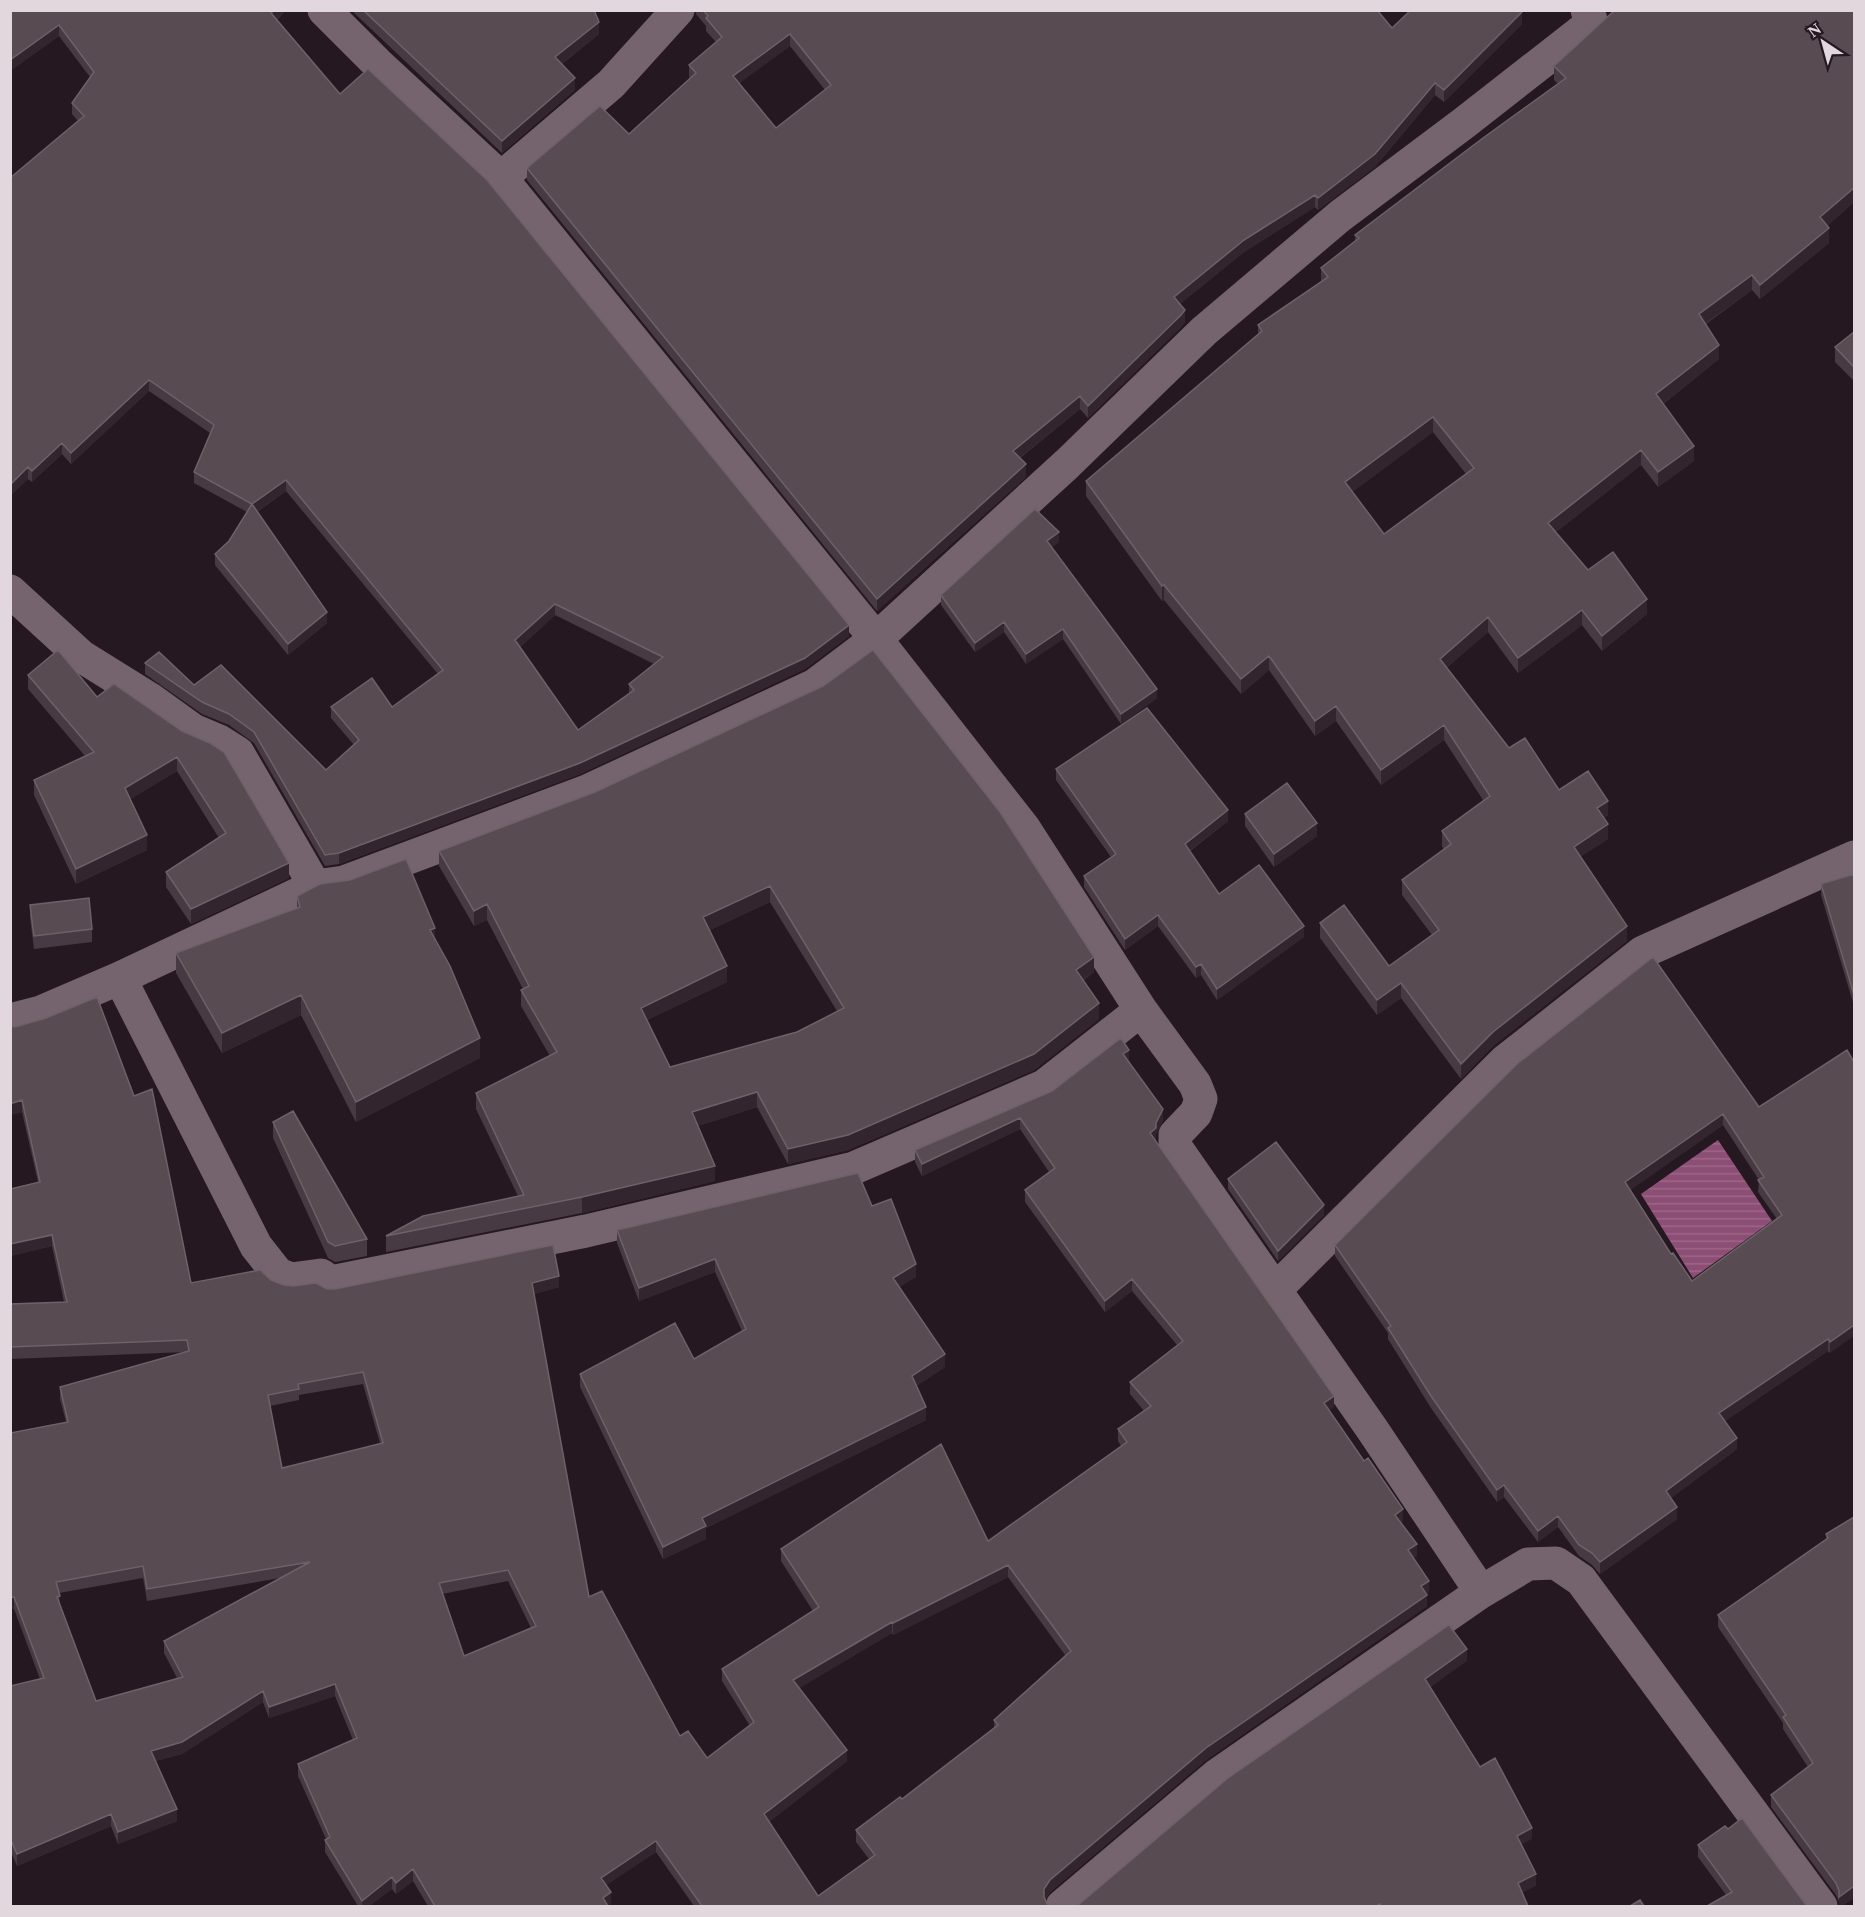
<svg xmlns="http://www.w3.org/2000/svg" width="1865" height="1917" viewBox="0 0 1865 1917" font-family="'Times New Roman',serif">
<defs>
<pattern id="water-rules" width="6" height="5" patternUnits="userSpaceOnUse" patternTransform="scale(1.5)"><rect width="6" height="5" fill="#8c4e75"/><path d="M0 2.5h6" fill="none" stroke="#9c6788"/></pattern>
</defs>
<rect width="100%" height="100%" fill="#261821"/>
<path fill="url(#water-rules)" d="M1718,1140L1772,1221L1693,1278L1641,1194Z"/>
<g fill="none" stroke-linecap="round" stroke-linejoin="round">
<path stroke="#75646d" stroke-width="33" d="M324,10L377,63L501,178L876,639L1024,828L1141,1010L1195,1084L1201,1099L1196,1113L1175,1135V1146L1372,1429L1481,1592
M501,178L611,84L678,10
M10,591L81,656L150,699L193,730L219,741L238,753L315,886
M120,978L256,1246L278,1274L291,1279L321,1275L331,1282L586,1231L854,1168L1044,1086L1141,1010
M10,1020L41,1012L120,978L315,886L344,882L587,791L815,685L876,639L1067,464L1204,331L1340,216L1464,123L1583,30L1591,20L1587,10
M1275,1290L1505,1061L1643,952L1854,857
M1062,1906L1217,1775L1481,1592L1528,1564L1556,1563L1581,1580L1821,1906"/>
</g>
<path fill="#483a42" fill-rule="evenodd" d="M10,10H286L277,20L340,94L849,636L805,669L580,774L339,864L325,866L254,743L229,725L202,714L145,674V663L194,685L326,770L354,745L331,718V707H392L438,674L286,491L257,512L327,623L288,655L215,565V554L229,541L247,512L194,483V472L210,433L149,391L71,464L62,454L32,482L28,479L10,496L78,121L72,114V103L90,77L59,36L10,71ZM555,615L654,664L629,684V694L578,730L520,647Z
M351,10H594L599,34L562,64L575,90L502,153Z
M696,10H1377L1392,28L1522,24L1444,102L1435,95L1375,167L1318,210L1315,207L1244,252L1180,304L1185,322L1181,327L1088,418L1080,409L1020,458L1026,477L877,611L527,180V168L629,134L690,78L689,77V65L716,42L706,31V26L696,14ZM790,46L825,90L776,128L739,83Z
M1554,66L1854,202L1827,226L1829,243L1760,299L1752,290L1706,324L1719,359L1663,404L1694,461L1658,487L1641,465L1556,532L1588,570L1647,614L1602,651L1582,625L1518,673L1488,632L1446,668L1509,748L1559,790L1608,815L1604,818L1608,839L1580,857L1627,941L1493,1046L1461,1079L1401,998L1377,1015L1320,938V923L1389,966L1432,935L1402,895V880L1444,850L1442,846V831L1483,800L1444,740L1381,785L1336,721L1315,736L1269,670L1241,694L1164,600L1162,601L1086,496V481L1258,335V325L1321,282V268L1355,241V235L1558,84L1554,80ZM1433,432L1466,474L1384,534L1352,492Z
M1854,332V381L1835,362V347Z
M1037,511L1059,542L1052,547L1157,698L1121,724L1063,639L1026,664L1004,632L975,652L941,605V595Z
M28,675L97,697L114,684L289,878L191,924L166,887V872L219,838L177,771L130,799L147,850L76,884L34,795V780L85,756L28,689Z
M1056,769L1228,821L1190,851L1219,894L1304,937L1217,1000L1201,975L1196,978L1158,926L1125,950L1084,887V876L1111,857L1056,780Z
M595,792L1094,972L1084,980L1099,1019L1034,1070L848,1150L788,1164L757,1107L698,1126L715,1181L582,1213L386,1252V1236L518,1196L476,1109V1093L550,1056L521,1006V990L523,989L487,920L474,926L439,866V851ZM770,902L837,1011L797,1032L670,1067L647,1020L727,982L710,930Z
M1245,814L1317,836L1274,867L1245,826Z
M1854,874V1006L1821,895V884Z
M297,896L435,938L480,1058L356,1122L301,1015L222,1053L176,973V953L297,908Z
M30,905L92,929V942L34,949L30,918Z
M10,1026L191,1283L271,1280L284,1285L327,1289L559,1287L534,1294L589,1597L680,1736L707,1758L750,1726L722,1681V1669L813,1611L781,1561V1549L988,1541L1121,1446L1118,1441V1429L1144,1411L1130,1394V1382L1177,1345L1132,1291L1105,1312L1025,1202V1190L1049,1172L1020,1129L922,1176L915,1162V1150L1129,1061L1163,1120L1156,1134V1140L1155,1141L1334,1407L1329,1410L1403,1521L1401,1522L1417,1556L1413,1558L1429,1593L1427,1594V1606L1206,1760L1050,1892L1045,1900L1048,1906H694L656,1852L606,1885L611,1904L608,1906H428L413,1881L396,1894L392,1889L369,1906H358L325,1852V1840L326,1839L298,1776V1764L353,1740L335,1696L269,1718L263,1702L182,1754L155,1761L177,1821L118,1844L111,1826L17,1866L10,1850V1686L40,1679L14,1609L10,1433L66,1422L60,1399V1387L187,1352L10,1359V1304L64,1302L52,1246L10,1256V1189L38,1182L22,1112L10,1115ZM363,1384L380,1443L282,1468L270,1406L299,1400V1395ZM1008,1577L1065,1655L994,1720V1729L902,1799L856,1830V1842L869,1859L818,1896L769,1822L847,1761L799,1688L892,1633L893,1635ZM143,1578L147,1601L280,1578L164,1641V1653L177,1678L96,1701L60,1606L59,1593ZM508,1581L531,1628L464,1656L442,1594Z
M1847,1050L1830,1353L1828,1351L1725,1421L1737,1449L1671,1498L1677,1519L1600,1574L1592,1565L1579,1556L1558,1527L1538,1542L1504,1497L1497,1502L1431,1408L1388,1339V1333L1335,1256V1245L1517,1064L1759,1107ZM1723,1125L1759,1180L1758,1192L1777,1219L1692,1281L1671,1254L1630,1190Z
M273,1122L367,1239V1256L335,1262L328,1258L273,1138Z
M1228,1179L1324,1215L1278,1261L1228,1189Z
M872,1206L916,1277L899,1287L945,1367L916,1386L926,1420L706,1528V1539L663,1559L580,1387V1374L694,1359L742,1331L715,1272L639,1301L617,1243V1230Z
M1854,1517V1898L1842,1906H1839V1902L1836,1895L1771,1807V1795L1808,1767L1783,1729V1723L1718,1627V1615L1826,1539V1534Z
M1728,1829L1806,1905L1726,1895L1698,1857V1845Z"/>
<path fill="#33252e" d="M275,10H286V11L271,24V13Z
M1522,12V24L1444,102V90Z
M599,22V34L555,69V57Z
M59,25V36L10,71V60Z
M790,34V46L733,88V76Z
M575,78V90L502,153V141Z
M1435,83V95L1375,167L1318,210V198Z
M1854,188V202L1820,232V217Z
M1315,195V207L1244,252L1174,309V297L1244,240Z
M1829,228V243L1760,299V285Z
M1752,275V290L1699,328V314Z
M1185,310V322L1181,327L1088,418V406Z
M1719,345V359L1656,409V394Z
M149,380V391L71,464V453Z
M1080,396V409L1013,463V451Z
M1433,417V432L1345,497V482Z
M62,443V454L32,482V471Z
M1694,446V461L1658,487V472Z
M1641,450V465L1548,538V523Z
M1026,464V477L877,611V599Z
M28,467V479L10,496V485Z
M286,480V491L252,515V504Z
M1059,532V542L1047,551V541Z
M1164,585V600L1162,601V586Z
M1647,599V614L1602,651V636Z
M555,604V615L515,651V640Z
M1582,610V625L1518,673V658Z
M327,612V623L288,655V644Z
M1488,617V632L1440,674V659Z
M1004,622V632L975,652V643Z
M849,625V636L805,669L580,774L339,864V853Z
M1063,629V639L1026,664V654Z
M1269,656V670L1241,694V679Z
M1157,689V698L1121,724V714Z
M1336,706V721L1315,736V721Z
M1444,725V740L1381,785V770Z
M177,757V771L125,803V788Z
M1608,801V815L1597,823V808Z
M1228,810V821L1185,854V844Z
M1317,823V836L1274,867V854Z
M1608,824V839L1574,861V847Z
M147,835V850L76,884V869Z
M289,863V878L191,924V909Z
M770,886V902L703,933V917Z
M487,904V920L474,926V911Z
M1158,915V926L1125,950V939Z
M1304,926V937L1217,1000V989Z
M1627,926V941L1493,1046L1461,1079V1064L1493,1032Z
M435,928V948L430,930Z
M1094,957V972L1076,985V970Z
M1201,964V975L1196,978V967Z
M727,966V982L641,1023V1008Z
M1401,983V998L1377,1015V1000Z
M301,995V1015L222,1053V1033Z
M1099,1003V1019L1034,1070L848,1150L788,1164V1149Z
M480,1038V1058L356,1122V1102Z
M1129,1050V1061L1123,1054Z
M757,1092V1107L692,1128V1112Z
M22,1100V1112L10,1115V1104Z
M1163,1109V1120L1156,1134V1123Z
M1723,1114V1125L1625,1194V1182Z
M1020,1118V1129L922,1176V1164Z
M1156,1128V1140L1150,1145V1133Z
M715,1166V1181L582,1213V1197Z
M1324,1205V1215L1278,1261V1251Z
M52,1235V1246L10,1256V1244Z
M715,1259V1272L639,1301V1288Z
M916,1264V1277L893,1291V1278Z
M559,1276V1287L532,1295V1283Z
M1132,1279V1291L1105,1312V1301Z
M1854,1325V1336L1830,1353V1342Z
M1828,1339V1351L1719,1425V1413Z
M945,1354V1367L912,1389V1376Z
M1334,1396V1407L1324,1414V1403Z
M926,1407V1420L706,1528V1539L663,1559V1547L702,1518Z
M1737,1438V1449L1666,1502V1491Z
M1504,1485V1497L1497,1502V1490Z
M1677,1507V1519L1600,1574V1562Z
M1403,1509V1521L1395,1526V1515Z
M1558,1516V1527L1538,1542V1531Z
M1417,1544V1556L1408,1562V1550Z
M1008,1565V1577L893,1635V1623Z
M1429,1581V1593L1421,1598V1586Z
M1427,1595V1606L1206,1760L1050,1892L1044,1900V1906V1889L1050,1880L1206,1748Z
M14,1597V1609L10,1610V1598Z
M892,1622V1633L793,1692V1680Z
M1467,1649V1661L1425,1691V1679Z
M335,1684V1696L269,1718V1707Z
M263,1691V1702L182,1754L151,1762V1751Z
M847,1750V1761L764,1826V1814Z
M177,1809V1821L118,1844V1832Z
M111,1814V1826L17,1866V1854Z
M1532,1828V1839L1517,1847V1836Z
M656,1841V1852L601,1889V1878Z
M413,1869V1881L396,1894V1883Z
M1536,1874V1886L1518,1895V1883Z
M392,1877V1889L369,1906H362V1901Z
M1854,1886V1898L1842,1906H1839V1897Z
M611,1892V1904L608,1906L603,1898Z"/>
<path fill="#584b52" stroke="#6e6168" stroke-width="1.5" fill-rule="evenodd" d="M10,10H275L271,13L340,94L368,69L487,180L849,625L805,658L580,763L339,853L325,855L254,732L229,714L202,702L145,663L159,652L194,685L221,665L326,770L359,740L331,707L372,678L392,707L443,670L286,480L252,504L327,612L288,644L215,554L229,541L252,504L194,472L214,425L149,380L71,453L62,443L32,471L28,467L10,485V178L84,116L72,103L94,72L59,25L10,60ZM555,604L663,657L629,684L634,690L578,730L515,640Z
M363,10H594L599,22L555,57L575,78L502,141Z
M703,10H1377L1392,28L1411,10H1522V12L1444,90L1435,83L1375,154L1318,198L1315,195L1244,240L1174,297L1185,310L1181,315L1088,406L1080,396L1013,451L1026,464L877,599L527,168L600,106L629,134L696,73L689,65L722,37L706,18L708,16ZM790,34L831,85L776,128L733,76Z
M1615,10H1854V188L1820,217L1829,228L1760,285L1752,275L1699,314L1719,345L1656,394L1694,446L1658,472L1641,450L1548,523L1588,570L1613,552L1647,599L1602,636L1582,610L1518,658L1488,617L1440,659L1509,748L1525,738L1559,790L1588,771L1608,801L1597,808L1608,824L1574,847L1627,926L1493,1032L1461,1064L1401,983L1377,1000L1320,923L1344,905L1389,966L1439,930L1402,880L1451,844L1442,831L1490,796L1444,725L1381,770L1336,706L1315,721L1269,656L1241,679L1164,585L1162,586L1086,481L1262,331L1258,325L1328,277L1321,268L1359,238L1355,235L1483,138L1566,78L1554,66ZM1433,417L1474,468L1384,534L1345,482Z
M1854,332V367L1835,347Z
M1037,507L1035,509L1059,532L1047,541L1157,689L1121,714L1063,629L1026,654L1004,622L975,643L941,595Z
M58,650L97,697L114,684L182,731L210,743L224,752L289,863L191,909L166,872L226,833L177,757L125,788L147,835L76,869L34,780L94,752L28,675Z
M873,650L1000,812L1094,957L1076,970L1099,1003L1034,1054L848,1135L788,1149L757,1092L692,1112L715,1166L582,1197L386,1236L423,1216L524,1195L476,1093L557,1052L521,990L529,986L487,904L474,911L439,851L595,792L823,686ZM770,886L844,1008L797,1032L670,1067L641,1008L727,966L703,917Z
M1147,708L1228,810L1185,844L1219,894L1259,865L1304,926L1217,989L1201,964L1196,967L1158,915L1125,939L1084,876L1116,854L1056,769Z
M1287,783L1317,823L1274,854L1245,814Z
M406,859L435,928L430,930L450,966L480,1038L356,1102L301,995L222,1033L176,953L300,907L297,896L320,884L350,880Z
M1854,874V995L1821,884Z
M89,898L92,929L34,936L30,905Z
M1653,957L1759,1107L1847,1050L1854,1062V1325L1830,1342L1828,1339L1719,1413L1737,1438L1666,1491L1677,1507L1600,1562L1592,1553L1579,1545L1558,1516L1538,1531L1504,1485L1497,1490L1431,1396L1388,1328L1391,1326L1335,1245L1517,1064ZM1723,1114L1764,1177L1758,1180L1782,1215L1692,1281L1673,1253L1671,1254L1625,1182Z
M97,997L134,1096L152,1089L191,1283L260,1270L271,1280L284,1285L293,1286L316,1283L327,1289H335L553,1245L559,1276L532,1283L589,1597L602,1591L680,1736L688,1731L707,1758L754,1722L722,1669L819,1607L781,1549L941,1444L988,1541L1127,1442L1118,1429L1151,1406L1130,1382L1183,1341L1132,1279L1105,1301L1025,1190L1055,1168L1020,1118L922,1164L915,1150L1052,1091L1121,1038L1129,1050L1123,1054L1163,1109L1156,1123V1128L1150,1133L1334,1396L1324,1403L1364,1461L1368,1458L1403,1509L1395,1515L1417,1544L1408,1550L1429,1581L1421,1586L1427,1595L1206,1748L1050,1880L1044,1889V1897L1048,1906H702L656,1841L601,1878L611,1892L603,1898L608,1906H435L413,1869L396,1883L392,1877L362,1901L325,1840L330,1837L298,1764L357,1738L335,1684L269,1707L263,1691L182,1742L151,1751L177,1809L118,1832L111,1814L17,1854L10,1838V1686L44,1678L14,1597L10,1598V1433L68,1422L60,1387L189,1351L187,1340L10,1347V1304L67,1302L52,1235L10,1244V1189L40,1182L22,1100L10,1104V1026L15,1027L46,1018ZM363,1372L383,1443L282,1468L268,1395L299,1389L298,1384ZM310,1562L164,1641L183,1677L96,1701L57,1597L60,1596L56,1582L143,1566L147,1589ZM1008,1565L1071,1651L994,1720L998,1725L902,1799L900,1797L856,1830L875,1855L818,1896L764,1814L847,1750L793,1680L892,1622L893,1623ZM508,1570L536,1626L464,1656L439,1583Z
M293,1111L367,1239L335,1246L328,1242L273,1122Z
M1276,1142L1324,1205L1278,1251L1228,1179Z
M858,1173L872,1206L891,1199L916,1264L893,1278L945,1354L912,1376L926,1407L702,1518L706,1526L663,1547L580,1374L675,1323L694,1359L746,1329L715,1259L639,1288L617,1230Z
M1854,1517V1886L1839,1897V1891L1836,1883L1771,1795L1813,1763L1783,1717L1786,1715L1718,1615L1828,1538L1826,1534Z
M1449,1625L1467,1649L1425,1679L1480,1767L1495,1758L1532,1828L1517,1836L1536,1874L1518,1883L1528,1906H1381L1380,1904L1376,1906H1077L1228,1778Z
M1742,1818L1806,1905L1808,1906H1707L1732,1892L1698,1845L1725,1826L1728,1829Z
M1640,1900L1644,1906H1630Z"/>
<rect width="1865" height="1917" fill="none" stroke="#e1d7dd" stroke-width="24"/>
<g transform="translate(1823 42) rotate(324)" stroke="#261821" stroke-width="4.5" paint-order="stroke">
<path d="M0-4.5L10 22L0 15L-10 22Z" fill="#e1d7dd"/>
<text y="-9" font-size="16" font-weight="bold" text-anchor="middle" fill="#e1d7dd">N</text>
</g>
</svg>
